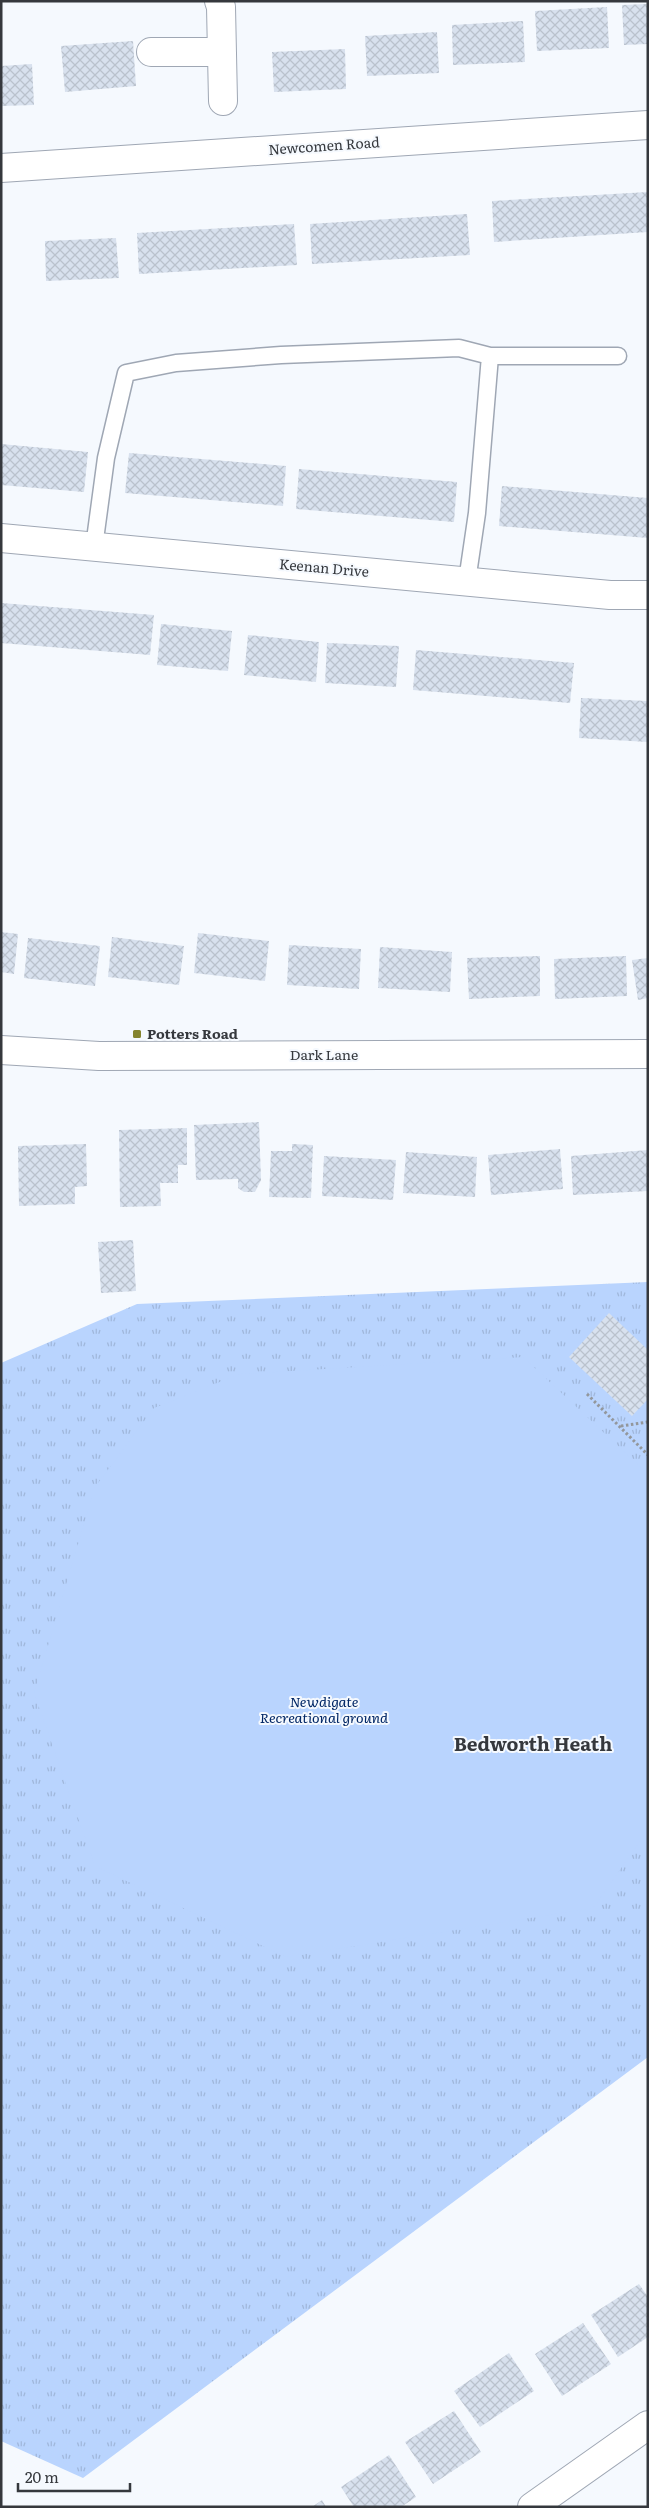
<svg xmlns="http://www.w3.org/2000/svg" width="649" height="2508" viewBox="0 0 649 2508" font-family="Literata,serif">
<defs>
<pattern id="grass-tufts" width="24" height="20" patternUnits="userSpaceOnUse" patternTransform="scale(1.25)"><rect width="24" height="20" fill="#b9d4fe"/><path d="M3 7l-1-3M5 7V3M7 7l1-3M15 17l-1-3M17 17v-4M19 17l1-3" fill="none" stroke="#a0b7db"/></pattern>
<pattern id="building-cross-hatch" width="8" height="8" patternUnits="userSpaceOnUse" patternTransform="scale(1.25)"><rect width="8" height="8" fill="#d8e1ee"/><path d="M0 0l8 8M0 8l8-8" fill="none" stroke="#bac2cd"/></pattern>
</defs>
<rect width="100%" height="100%" fill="#f5f9fe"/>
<path fill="url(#grass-tufts)" d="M648,1282V2057L83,2478L1,2441V1363L137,1304Z"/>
<path fill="#b9d4fe" d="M523,1357L648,1474V1830L593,1908L286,1957L95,1866L34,1693L95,1487L154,1408L240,1374Z"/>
<path fill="url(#building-cross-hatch)" d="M648,4V44L624,45L622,5Z
M607,7L609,48L537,51L535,11Z
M523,21L525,62L453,65L452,25Z
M437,32L439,73L367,76L365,36Z
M133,41L136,86L65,92L61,46Z
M345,49L346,89L274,92L272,52Z
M32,64L34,105L1,106V66Z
M648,192V232L494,242L492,201Z
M467,214L470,255L312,264L310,224Z
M294,224L297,265L139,274L137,233Z
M116,238L119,278L46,281L45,241Z
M1,444L88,452L84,492L1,485Z
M129,453L286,466L283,506L125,493Z
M299,469L457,482L454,522L296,509Z
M502,486L648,498V538L499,526Z
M1,603L154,615L150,655L1,643Z
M161,624L232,631L228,671L157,665Z
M248,635L319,642L316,682L244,675Z
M327,643L399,646L396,687L325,683Z
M416,650L574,663L570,703L413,690Z
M581,698L648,701V742L579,738Z
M1,932L18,934L14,974L1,972Z
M198,933L269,941L265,981L194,973Z
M112,937L184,946L179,985L108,977Z
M28,938L100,946L95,986L24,978Z
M289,945L361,949L359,989L287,985Z
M380,947L452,952L450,992L378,988Z
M540,956V996L469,999L467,958Z
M626,956L627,996L555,999L554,959Z
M648,958V998L638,1000L632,960Z
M259,1122L261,1180L255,1192H244L238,1188V1179L196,1180L194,1125Z
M187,1128V1165H178V1183H160L161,1206L120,1207L119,1130Z
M86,1144L87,1186L75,1187V1204L19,1206L18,1146Z
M292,1144L313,1145L311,1198L269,1197L271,1151H292Z
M560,1149L563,1189L491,1195L488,1155Z
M648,1150V1191L573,1195L571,1156Z
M406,1152L477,1157L475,1197L403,1193Z
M324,1156L396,1160L393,1200L322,1196Z
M133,1240L136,1291L101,1293L98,1242Z
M609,1313L648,1350V1399L632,1416L569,1357Z
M639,2284L648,2297V2337L618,2357L591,2315Z
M583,2323L611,2364L562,2396L535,2354Z
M509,2353L534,2391L480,2427L454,2391Z
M454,2411L481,2452L433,2484L405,2442Z
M389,2455L416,2497L401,2507H354L341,2487Z
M322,2500L326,2507H312Z"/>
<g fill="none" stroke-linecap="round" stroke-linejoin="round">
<g stroke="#9fa7b4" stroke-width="19">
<path id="lane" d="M490,356H618
M94,547L106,458L126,373L176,363L281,355L459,348L490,356L477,513L467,581"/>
</g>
<g stroke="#9fa7b4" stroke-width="30">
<path id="street" d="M219,1L221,7L223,101
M151,52H222
M1,168L648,125
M1,538L610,595H648"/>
</g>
<g stroke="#9fa7b4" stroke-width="30">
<path id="secondary" d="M1,1050L99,1056L648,1054
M532,2507L648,2425"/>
</g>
<path stroke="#93979c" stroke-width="3" stroke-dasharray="2.5 2.5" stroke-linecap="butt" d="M587,1394L648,1455
M621,1426L648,1422"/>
<use href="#lane" stroke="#fff" stroke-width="16"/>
<use href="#street" stroke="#fff" stroke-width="28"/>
<use href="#secondary" stroke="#fff" stroke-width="28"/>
</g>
<rect fill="#84842e" stroke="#f5f9fe" stroke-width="2" x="132" y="1029" width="10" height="10" rx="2.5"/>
<g text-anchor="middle" stroke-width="4" stroke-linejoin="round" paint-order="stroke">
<g font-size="14" fill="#35383d" stroke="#f5f9fe">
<text transform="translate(324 146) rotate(-4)" y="5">Newcomen Road</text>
<text transform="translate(324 568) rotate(5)" y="5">Keenan Drive</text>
<text x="324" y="1060">Dark Lane</text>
</g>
<g font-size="14" font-weight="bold" fill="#35383d" stroke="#f5f9fe" text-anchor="start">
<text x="147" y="1039">Potters Road</text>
</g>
<g font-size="14" font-style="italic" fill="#002665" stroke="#f5f9fe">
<text x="324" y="1707">Newdigate<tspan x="324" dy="16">Recreational ground</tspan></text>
</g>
<g font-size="19" font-weight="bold" fill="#35383d" stroke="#f5f9fe">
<text x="533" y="1751">Bedworth Heath</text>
</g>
</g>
<rect width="649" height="2508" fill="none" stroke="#35383d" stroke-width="5"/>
<path d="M18 2483v8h112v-8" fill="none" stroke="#35383d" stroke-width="2.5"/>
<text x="25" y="2483" font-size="15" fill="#35383d" stroke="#f5f9fe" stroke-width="4" paint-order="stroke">20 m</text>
</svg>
